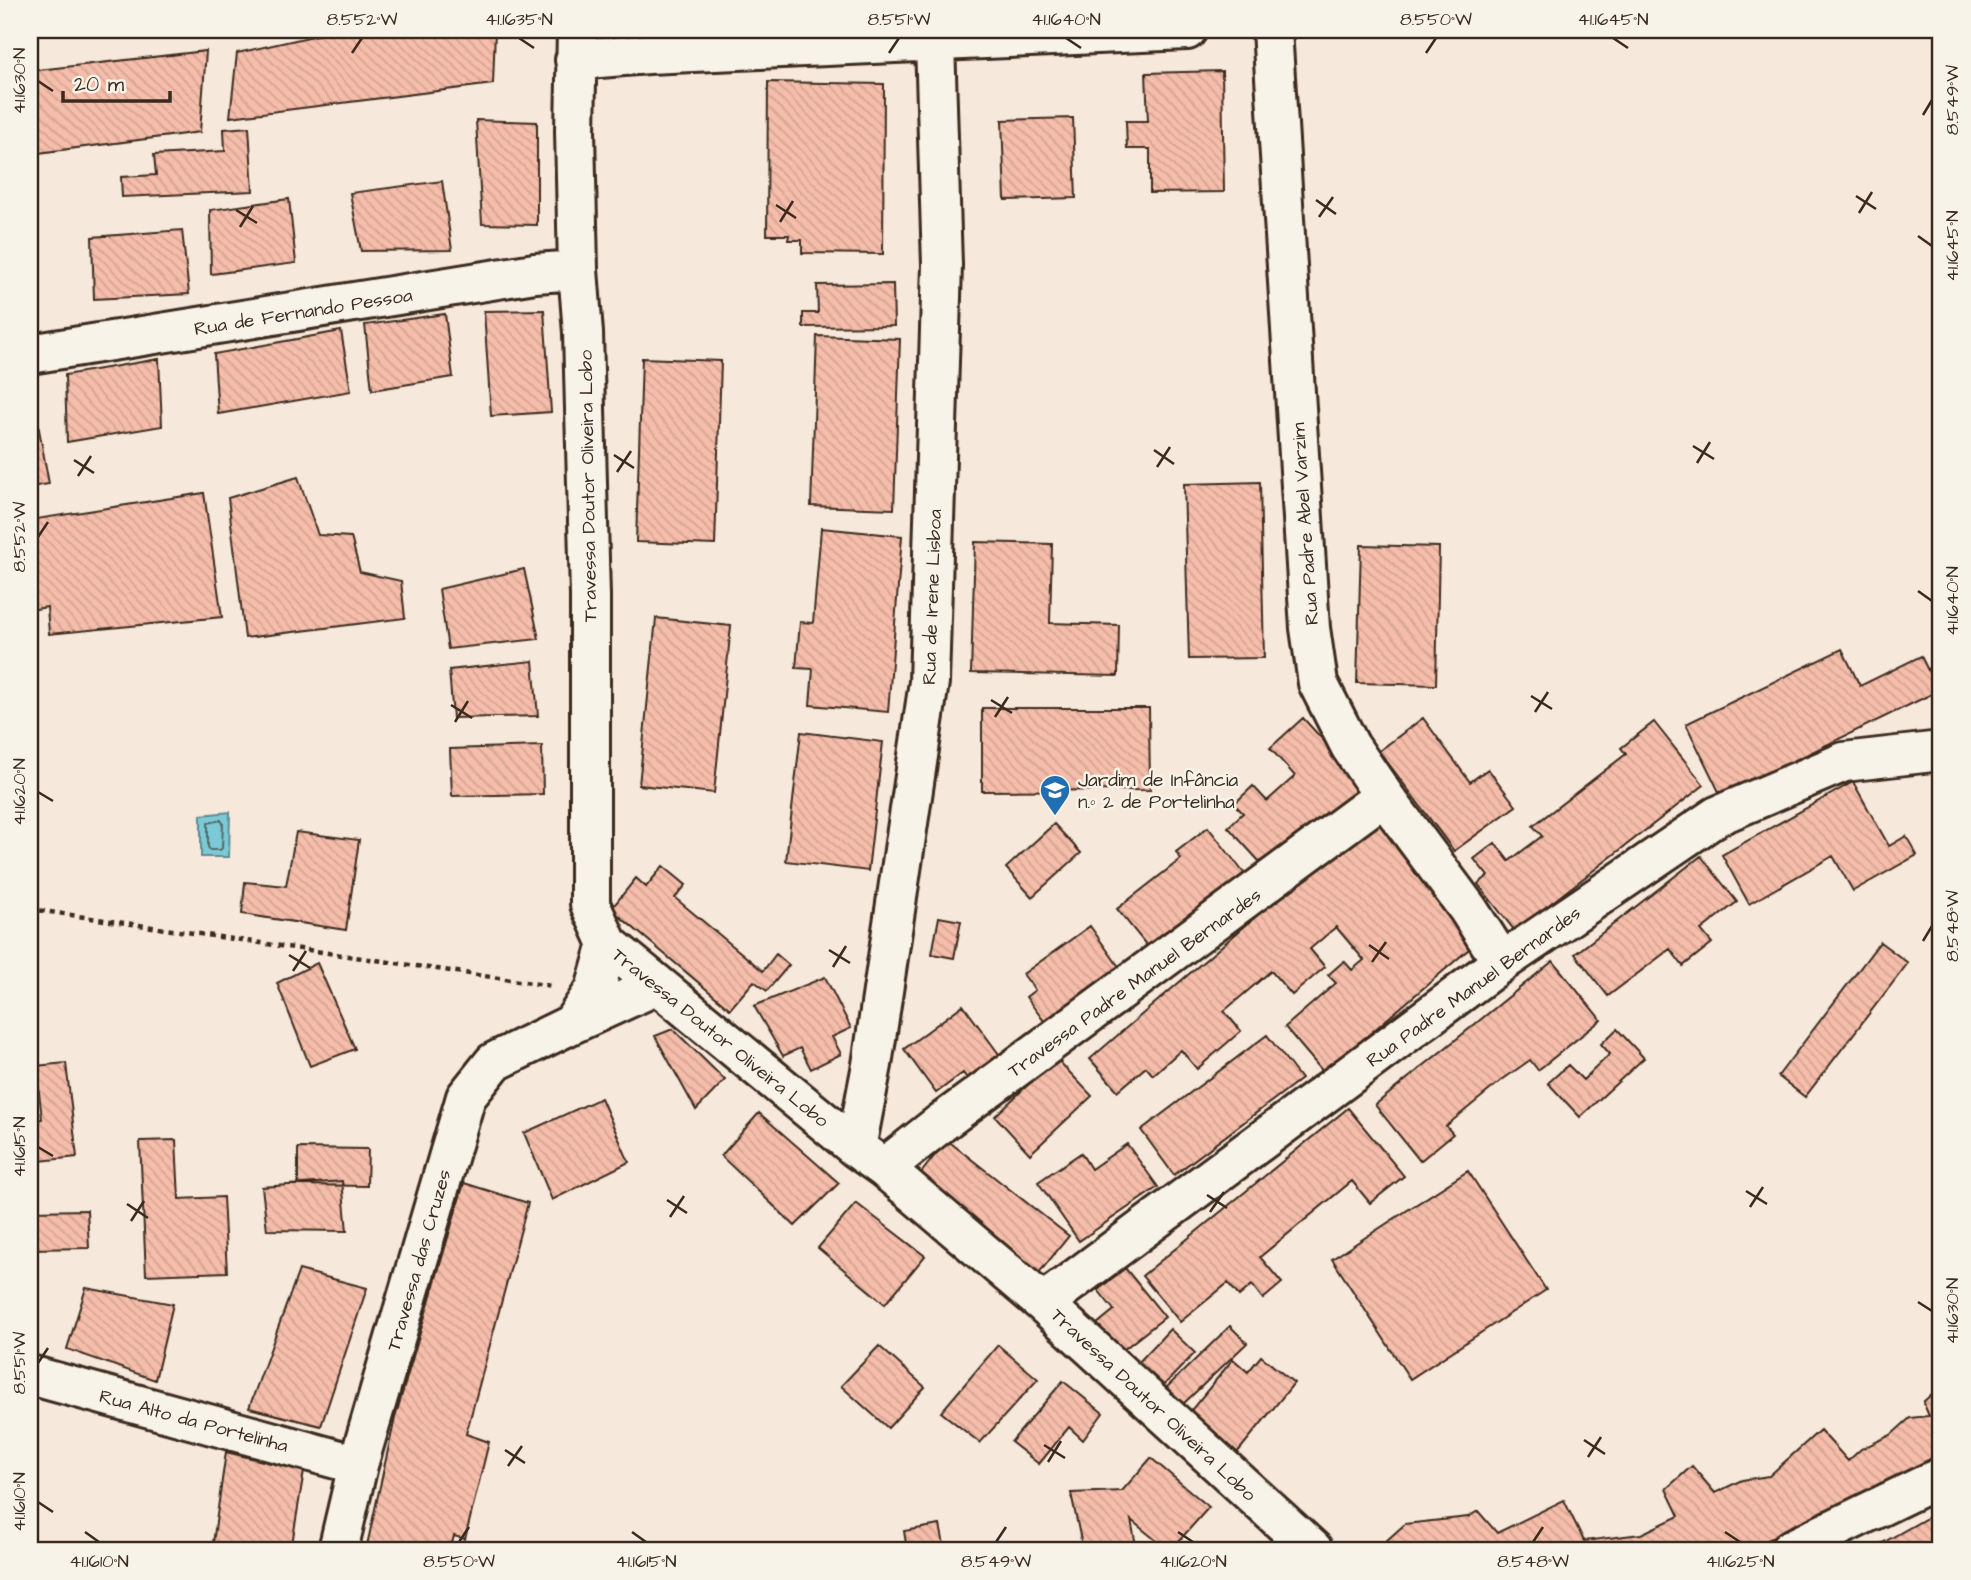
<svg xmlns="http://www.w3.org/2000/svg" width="1971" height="1580" viewBox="0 0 1971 1580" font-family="'Architects Daughter',sans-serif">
<defs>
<pattern id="building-back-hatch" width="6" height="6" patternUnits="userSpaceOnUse" patternTransform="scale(1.75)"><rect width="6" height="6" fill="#f5bdaa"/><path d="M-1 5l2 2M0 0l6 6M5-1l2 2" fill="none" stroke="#d3a392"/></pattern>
</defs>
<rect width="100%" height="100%" fill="#f7e8dc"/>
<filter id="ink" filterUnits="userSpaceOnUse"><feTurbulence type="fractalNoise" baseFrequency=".0143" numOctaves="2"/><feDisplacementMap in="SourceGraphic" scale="14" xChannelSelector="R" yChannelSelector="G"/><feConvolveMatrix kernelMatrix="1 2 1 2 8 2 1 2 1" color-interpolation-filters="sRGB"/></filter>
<g filter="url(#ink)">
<path fill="#7bcad8" stroke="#618a8e" stroke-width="2" d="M230,812L229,857H201V815Z"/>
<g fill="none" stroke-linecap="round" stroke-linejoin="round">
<path stroke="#556a68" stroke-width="2" d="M221,820L223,823L222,848L220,850H210L208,847V823Z"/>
</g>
<path fill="url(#building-back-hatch)" stroke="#3b2a1e" stroke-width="2" d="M340,30H495L493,84L230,117L237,53Z
M206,51L200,132L30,154V71Z
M1222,71L1224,192L1150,193V149H1127L1126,121H1148L1146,73Z
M768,82L884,84L883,254L802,253V240H788L789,235H767Z
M1073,118L1076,198L1005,200L1002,120Z
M476,120L537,122V225L482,224Z
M249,127L253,191L122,197L121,177L156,175L154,155L225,151L224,129Z
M442,181L452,250L361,251L350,193Z
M289,199L296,263L211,274L210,210Z
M182,230L189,294L94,299L92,237Z
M893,284L894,326L803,327V313H818L817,285Z
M544,310L551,412L491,416L484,311Z
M445,314L453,377L372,390L365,325Z
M341,331L351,391L218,414L214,354Z
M817,336L900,339L894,509L811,506Z
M642,358L721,361L715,545L636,542Z
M159,359L162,426L67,442L65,375Z
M30,380L49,484L30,487Z
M298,477L318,535L351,537L360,572L401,581L405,618L245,638L228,498Z
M1260,482L1264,658L1189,659L1184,484Z
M204,493L222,617L49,634L47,607L30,610V520Z
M821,528L902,536L888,712L810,705L813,669L796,668L800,622L813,623Z
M975,542L1052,544L1050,623L1119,625L1118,676L971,673Z
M1361,545L1439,547L1436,685L1357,683Z
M524,569L539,639L448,649L439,589Z
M656,618L731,626L714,793L639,785Z
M1842,649L1860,686L1921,656L1938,691L1721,796L1686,724Z
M533,661L538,716L453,718L449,670Z
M982,708H1149L1150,790L982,791Z
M1303,718L1364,785L1269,872L1228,827L1243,813L1234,804L1253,786L1267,801L1295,776L1270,748Z
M1423,718L1470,782L1488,769L1516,806L1454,851L1379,751Z
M1654,722L1704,785L1515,931L1478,884L1488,876L1474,859L1495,843L1509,861L1542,836L1533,826L1626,754L1621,748Z
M801,732L883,742L868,871L786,861Z
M542,746L543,794L452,796L450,749Z
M1853,782L1889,846L1906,836L1917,855L1853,891L1833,856L1749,904L1722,855Z
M1373,816L1439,894L1476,943L1324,1073L1285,1027L1336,983L1328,975L1344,961L1352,970L1364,960L1336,927L1310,949L1325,967L1292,995L1271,971L1224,1011L1241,1031L1197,1069L1181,1050L1153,1075L1146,1067L1118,1091L1090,1059Z
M1054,824L1081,853L1032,897L1006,868Z
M1208,827L1247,877L1152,952L1117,909L1181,859L1176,852Z
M296,832L359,840L346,930L242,914L245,882L286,886Z
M1701,856L1737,902L1701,930L1712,943L1683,966L1670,949L1608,996L1575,954Z
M663,866L686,885L675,898L763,971L776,954L789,965L767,991L754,981L730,1009L611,909L636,878L646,887Z
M939,917L961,921L954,958L932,954Z
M1090,926L1122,971L1047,1025L1026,997L1035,990L1023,974Z
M1880,942L1908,963L1805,1097L1778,1076Z
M1553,961L1601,1020L1538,1070L1530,1060L1502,1080L1446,1126L1453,1134L1420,1161L1375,1105Z
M317,963L355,1049L310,1066L277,983Z
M825,977L851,1028L832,1037L841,1054L811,1069L800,1048L783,1056L754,1006Z
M963,1005L1004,1061L971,1084L963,1073L936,1093L904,1049Z
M673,1029L725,1080L696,1110L655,1036Z
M1617,1029L1644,1058L1580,1117L1548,1083L1568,1065L1583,1080L1610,1054L1601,1044Z
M1267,1035L1301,1079L1174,1175L1141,1130Z
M1056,1058L1092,1096L1030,1154L995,1116Z
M66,1063L77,1157L30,1162V1121L42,1119L36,1066Z
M601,1098L629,1162L552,1200L524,1133Z
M1348,1108L1404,1176L1370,1203L1352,1181L1260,1257L1282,1283L1263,1299L1252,1285L1239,1296L1228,1283L1180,1322L1142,1276Z
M759,1113L839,1183L795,1226L721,1156Z
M176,1140L179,1199L223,1197L227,1272L146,1275L140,1141Z
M947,1140L1069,1236L1039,1273L917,1178Z
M1127,1144L1158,1187L1079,1241L1038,1182L1081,1153L1091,1169Z
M298,1148L368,1149L367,1186L298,1185Z
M1468,1171L1546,1290L1410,1379L1332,1259Z
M342,1181L347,1231L267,1230L262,1187Z
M464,1183L528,1203L466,1434L489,1442L465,1539L454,1536L450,1550H366L395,1418Z
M856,1203L925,1256L885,1304L818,1248Z
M87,1210L89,1248L30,1249V1211Z
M1125,1268L1165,1317L1119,1353L1096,1325L1114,1310L1098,1290Z
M299,1270L367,1288L321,1426L249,1408Z
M86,1288L173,1304L155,1380L67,1349Z
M1230,1326L1247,1343L1182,1405L1166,1388Z
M1170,1329L1195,1353L1160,1389L1136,1365Z
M998,1345L1038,1379L980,1443L941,1412Z
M879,1346L925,1387L888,1428L841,1386Z
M1261,1356L1294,1383L1237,1453L1188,1414L1233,1359L1248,1372Z
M1063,1381L1103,1413L1083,1440L1069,1427L1039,1464L1011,1442Z
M1941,1386V1457L1747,1550H1376L1405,1524L1468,1517L1478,1511L1497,1533L1564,1500L1584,1541L1641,1534L1679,1516L1666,1489L1692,1466L1715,1493L1742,1480L1769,1476L1820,1430L1848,1461L1861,1449L1891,1435L1910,1418L1929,1416L1923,1402Z
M226,1452L304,1471L291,1550H212Z
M1151,1458L1209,1507L1171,1550H1168L1131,1520L1137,1550H1083L1071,1493L1122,1491Z
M1941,1510V1550H1870Z
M940,1525L945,1550H907L904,1531Z"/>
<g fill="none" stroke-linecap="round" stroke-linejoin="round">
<g stroke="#3b2a1e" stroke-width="44">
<path id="minor" d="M577,30L575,131L578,270L583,333L590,596V904L608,944L856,1148L884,1168L1043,1303L1313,1550
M1272,30L1310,628L1318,683L1350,746L1384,796L1468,909L1502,962
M575,60L648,54L1187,30
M30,354L535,273L578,270
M608,944L595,990L572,1024L657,985
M856,1148L872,1065L929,682L942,265L935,42
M884,1168L941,1123L1384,796
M1043,1303L1502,962L1717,816L1844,762L1941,751
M30,1375L358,1465
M338,1550L358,1465L466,1097L494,1062L572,1024
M1790,1550L1941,1477"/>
</g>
<path stroke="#3b2a1e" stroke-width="4.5" stroke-dasharray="5 5" stroke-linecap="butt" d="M30,909L552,986"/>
<use href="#minor" stroke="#f7f3e8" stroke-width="38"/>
</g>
</g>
<path fill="none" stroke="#3b2a1e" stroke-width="2.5" d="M519,38L534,48M1066,38L1081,48M1613,38L1628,48M352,53L362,38M889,53L899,38M1426,53L1436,38M38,81L53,91M1923,115L1932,100M1856,196L1876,209M1316,200L1336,214M776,205L796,218M236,210L257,223M1859,213L1872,192M1319,217L1333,197M780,222L793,201M240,227L253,206M1918,236L1932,246M1693,446L1714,459M1154,450L1174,464M614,455L634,468M74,460L94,473M1697,463L1710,442M1157,467L1170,447M617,472L631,451M78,476L91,456M38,537L48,522M1918,591L1932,601M1531,696L1552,709M991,700L1012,713M451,705L472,718M1535,712L1548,692M995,717L1008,697M455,722L468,701M38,792L53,801M1923,941L1932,926M1369,945L1389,959M829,950L850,963M289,955L310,968M1372,962L1386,942M833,967L846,946M293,971L306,951M38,1147L53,1156M1746,1191L1767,1204M1207,1195L1227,1208M667,1200L687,1213M127,1204L148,1218M1750,1207L1763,1187M1210,1212L1224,1192M670,1217L684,1196M131,1221L144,1201M1918,1302L1932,1311M38,1363L48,1348M1584,1440L1605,1454M1044,1445L1065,1458M505,1450L525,1463M1588,1457L1601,1437M1048,1462L1061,1441M508,1466L522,1446M38,1502L53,1512M85,1532L99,1542M632,1532L646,1542M1178,1532L1193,1542M1725,1532L1740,1542M459,1542L469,1527M996,1542L1006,1527M1533,1542L1543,1527"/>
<defs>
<g id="school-pin" transform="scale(1.575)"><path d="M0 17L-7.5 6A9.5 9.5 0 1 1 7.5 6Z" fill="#1f6fb2" stroke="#f7f3e8"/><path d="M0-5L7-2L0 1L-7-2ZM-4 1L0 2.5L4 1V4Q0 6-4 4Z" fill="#fff"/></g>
</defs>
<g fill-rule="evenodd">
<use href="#school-pin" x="1055" y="790"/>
</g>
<g text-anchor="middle" stroke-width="5" stroke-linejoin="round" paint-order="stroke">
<g font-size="19" fill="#3b2a1e" stroke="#f7f3e8">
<text transform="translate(303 311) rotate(-9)" y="7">Rua de Fernando Pessoa</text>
<text transform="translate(587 486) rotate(-91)" y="7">Travessa Doutor Oliveira Lobo</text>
<text transform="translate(1304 524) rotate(-94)" y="7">Rua Padre Abel Varzim</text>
<text transform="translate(931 597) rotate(-88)" y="7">Rua de Irene Lisboa</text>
<text transform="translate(1134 982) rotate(-36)" y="7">Travessa Padre Manuel Bernardes</text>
<text transform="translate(1473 986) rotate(-36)" y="7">Rua Padre Manuel Bernardes</text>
<text transform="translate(721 1037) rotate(39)" y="7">Travessa Doutor Oliveira Lobo</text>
<text transform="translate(418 1260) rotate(-74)" y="7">Travessa das Cruzes</text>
<text transform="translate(1154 1404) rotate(43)" y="7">Travessa Doutor Oliveira Lobo</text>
<text transform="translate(194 1420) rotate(15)" y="7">Rua Alto da Portelinha</text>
</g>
<g font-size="19" fill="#3b2a1e" stroke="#f7f3e8" text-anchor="start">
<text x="1078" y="786">Jardim de Infância<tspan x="1078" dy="22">n.º 2 de Portelinha</tspan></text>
</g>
</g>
<rect width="1971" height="1580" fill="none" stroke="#f7f3e8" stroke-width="77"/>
<path d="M63 91v10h107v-10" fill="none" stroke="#3b2a1e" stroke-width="3.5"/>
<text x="74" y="91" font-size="21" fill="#3b2a1e" stroke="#f7f3e8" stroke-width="5" paint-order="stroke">20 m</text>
<rect x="38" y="38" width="1894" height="1504" fill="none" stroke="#3b2a1e" stroke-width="2.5"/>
<g font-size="18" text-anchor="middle" fill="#3b2a1e">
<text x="362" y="25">8.552°W</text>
<text x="519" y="25">41.1635°N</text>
<text x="899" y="25">8.551°W</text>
<text x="1066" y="25">41.1640°N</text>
<text x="1436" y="25">8.550°W</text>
<text x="1613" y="25">41.1645°N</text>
<text transform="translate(19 81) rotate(-90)" y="6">41.1630°N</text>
<text transform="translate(1952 100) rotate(-90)" y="6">8.549°W</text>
<text transform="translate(1952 246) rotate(-90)" y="6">41.1645°N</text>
<text transform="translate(19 537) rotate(-90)" y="6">8.552°W</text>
<text transform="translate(1952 601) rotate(-90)" y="6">41.1640°N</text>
<text transform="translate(19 792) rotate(-90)" y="6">41.1620°N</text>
<text transform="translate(1952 926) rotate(-90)" y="6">8.548°W</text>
<text transform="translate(19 1147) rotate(-90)" y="6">41.1615°N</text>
<text transform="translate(1952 1311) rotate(-90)" y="6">41.1630°N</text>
<text transform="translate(19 1363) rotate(-90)" y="6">8.551°W</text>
<text transform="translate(19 1502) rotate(-90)" y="6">41.1610°N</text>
<text x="99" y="1567">41.1610°N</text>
<text x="459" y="1567">8.550°W</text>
<text x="646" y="1567">41.1615°N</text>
<text x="996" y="1567">8.549°W</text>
<text x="1193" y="1567">41.1620°N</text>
<text x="1533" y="1567">8.548°W</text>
<text x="1740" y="1567">41.1625°N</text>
</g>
</svg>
